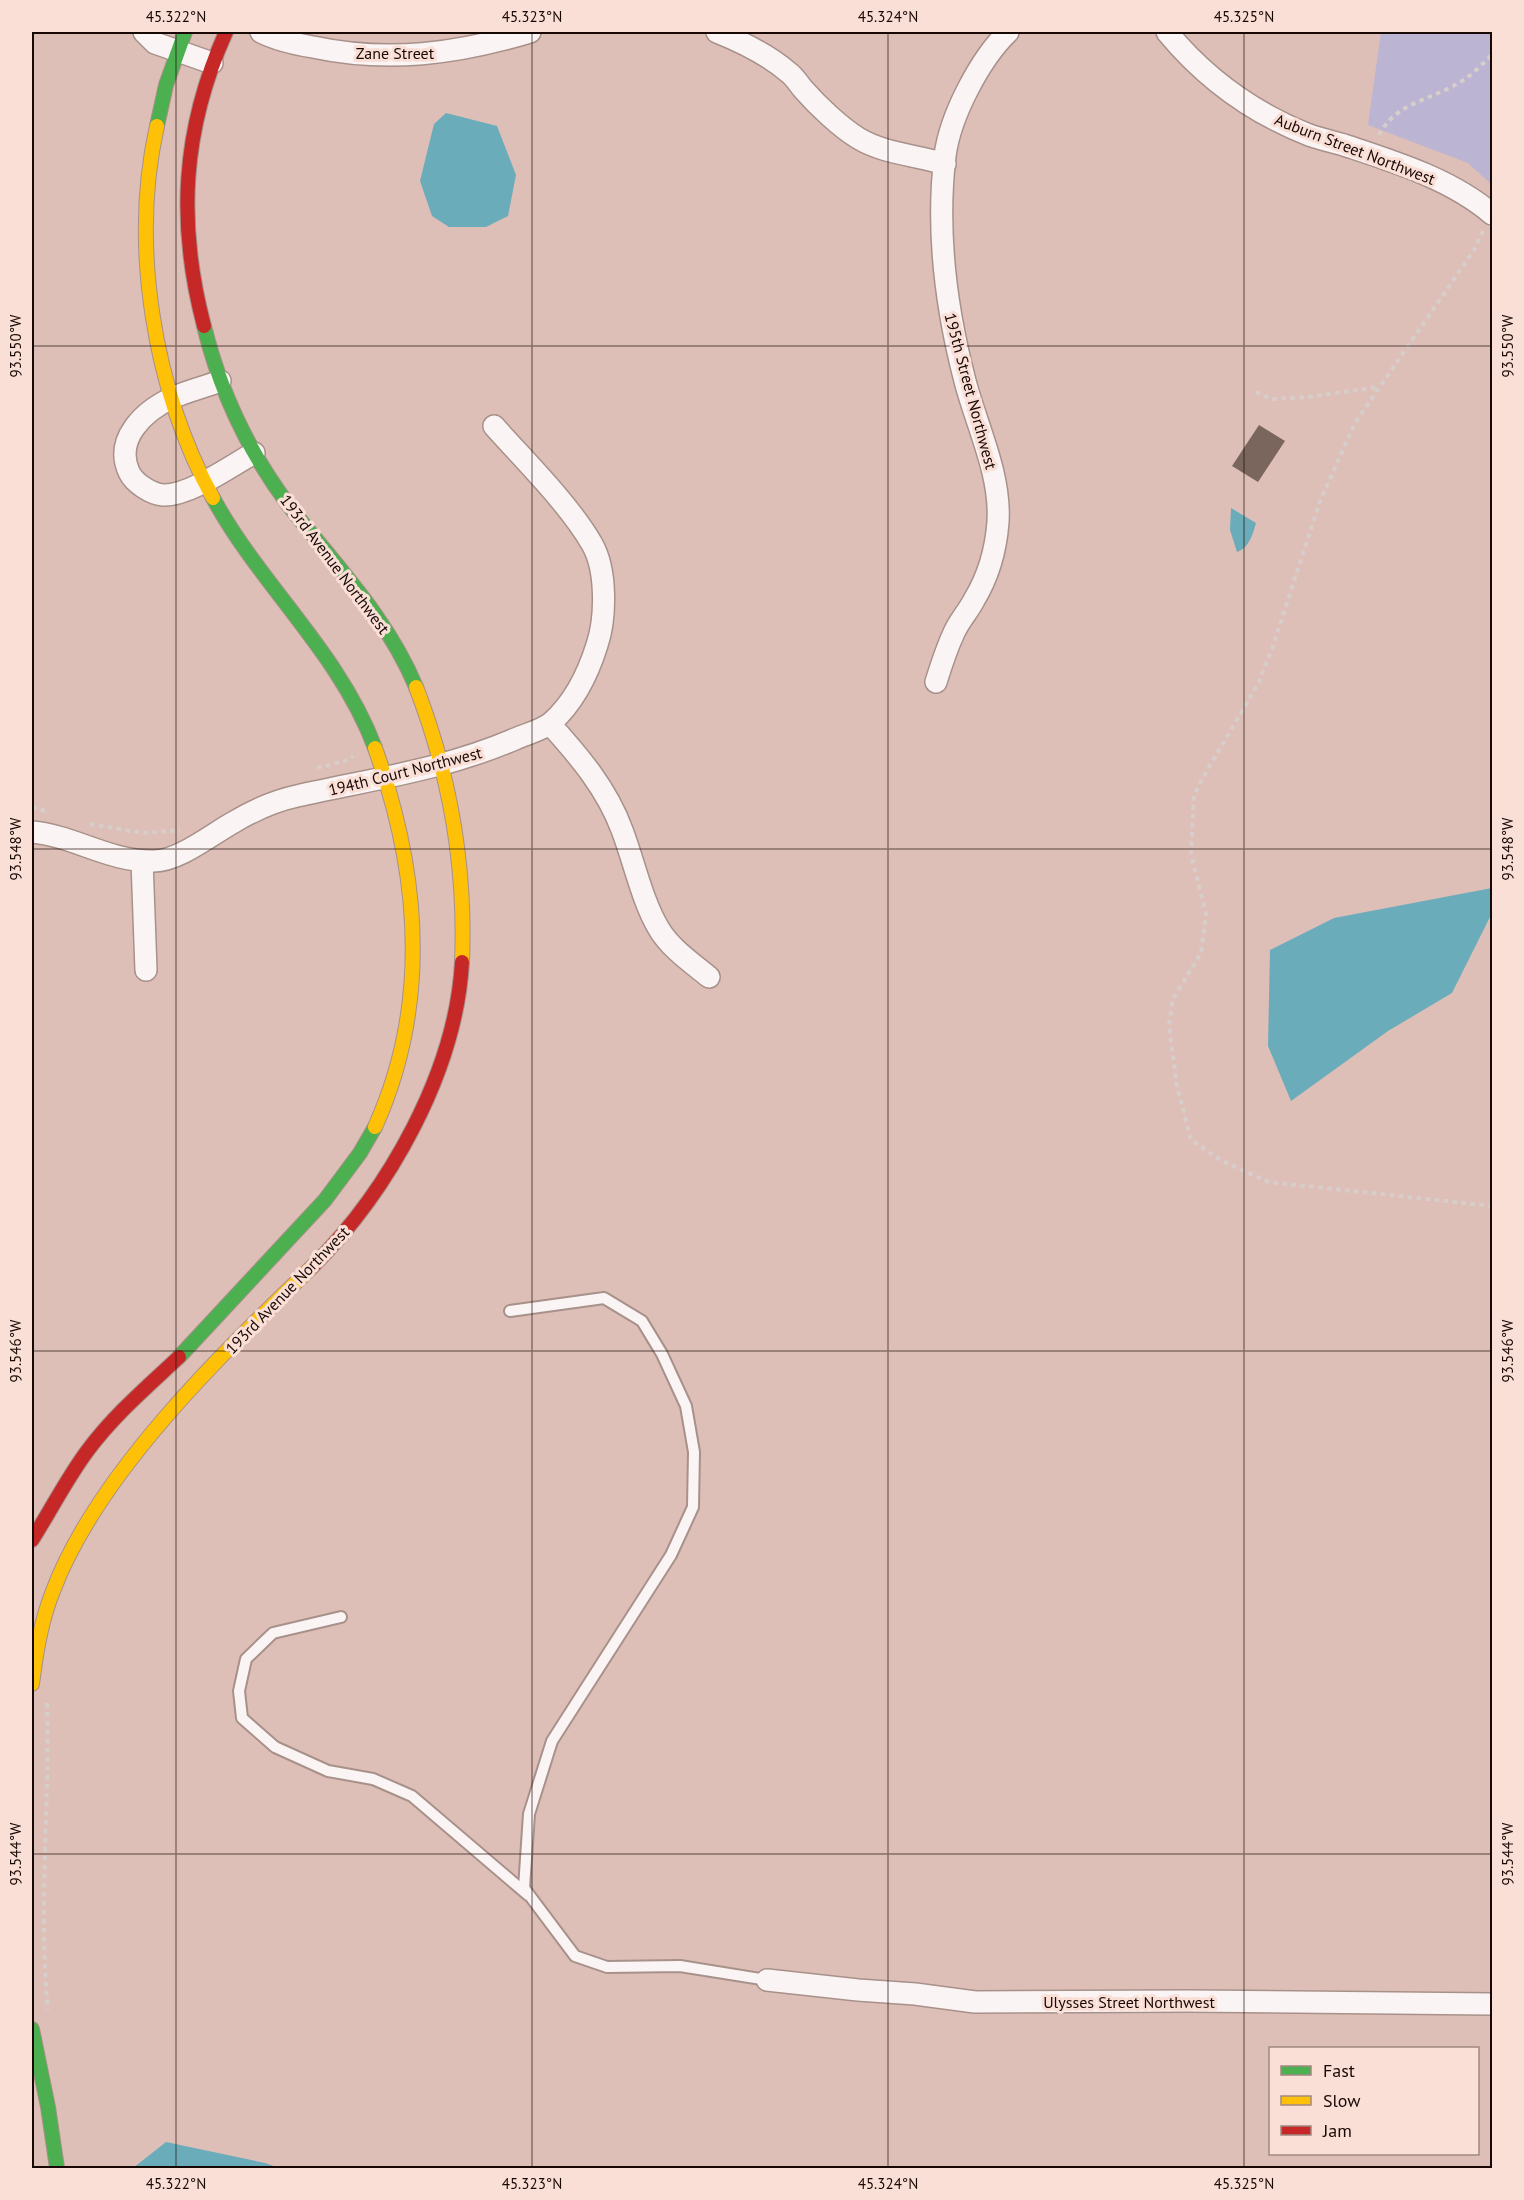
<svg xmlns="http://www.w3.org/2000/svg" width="1524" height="2200" viewBox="0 0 1524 2200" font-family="'PT Sans',sans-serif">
<rect width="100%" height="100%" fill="#ddbfb7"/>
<path fill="#bcb4d3" d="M1381,32H1492V185L1468,163L1368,125Z"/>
<path fill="#6bacbb" d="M446,113L497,126L516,175L508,216L486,227H449L432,216L420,181L434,124Z
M1231,508L1256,523C1253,534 1249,548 1237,552L1230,530Z
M1492,888V913L1452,993L1388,1031L1291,1101L1268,1046L1270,950L1334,918Z
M166,2142L265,2163L279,2168H133Z"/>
<path fill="#7a665d" d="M1259,425L1285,441L1258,482L1232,466Z"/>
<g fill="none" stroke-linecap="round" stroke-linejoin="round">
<g stroke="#a8918a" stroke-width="14">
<path id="lane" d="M510,1311L604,1298L642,1321L662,1354L686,1406L694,1452L693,1507L671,1555L552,1741L529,1814L524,1888L575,1956L607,1967L680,1966L767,1980
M341,1617L273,1633L246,1659L239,1691L242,1718L275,1747L328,1771L373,1779L412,1796L528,1895"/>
</g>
<g stroke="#a8918a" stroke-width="24">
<path id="street" d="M144,32L155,43L212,63
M261,32C277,40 295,44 313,47C388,63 457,54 530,32
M717,32C742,42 767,54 788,72C794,76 798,83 803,89C817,105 840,127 858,138C884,154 917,155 945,164
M1167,32C1205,78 1253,113 1309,135C1321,139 1333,142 1344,145C1395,162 1451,179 1492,214
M220,381C205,387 187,391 172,398C144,411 114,439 129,472C134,483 151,494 163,495C189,496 231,466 254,453
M936,682C941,666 946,650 953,635C958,622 968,612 974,600C988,577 996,549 998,522C1001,474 977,427 965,381C946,308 936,231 945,156C950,116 980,59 1008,32
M550,724C579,756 607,789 622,830C634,861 642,901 659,929C670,948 692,963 709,977
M32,832C75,836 109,862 154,861C179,861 212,834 234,822C254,810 274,801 297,796C372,779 443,770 515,739C526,734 543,730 552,722C574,702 588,674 597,645C606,618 607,570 592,544C569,504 525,461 494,426
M142,861L146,970
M767,1980L858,1990L915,1994L975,2002L1188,2001L1492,2004"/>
</g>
<g stroke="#a8918a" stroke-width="16">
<path id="fast" d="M157,126L166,85L185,32
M204,326C220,391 250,454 290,507C336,566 387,617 416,687
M213,498C260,585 340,653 375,748
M179,1357L325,1200L360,1153L375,1127
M32,2029L48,2107L57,2168"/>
</g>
<g stroke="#a8918a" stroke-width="16">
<path id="slow" d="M157,126C130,246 154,390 213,498
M416,687C450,775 466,867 462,962
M375,1127C431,1003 420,874 375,748
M32,1684C36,1652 41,1621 53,1591C97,1474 222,1353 312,1267"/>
</g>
<g stroke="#a8918a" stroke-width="16">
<path id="jam" d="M204,326C177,223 182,130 226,32
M312,1267C389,1191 456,1071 462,962
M32,1540C51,1510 67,1478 88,1450C115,1414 147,1387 179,1357"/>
</g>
<path stroke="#d7cecb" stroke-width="4" stroke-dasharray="4.5 4.5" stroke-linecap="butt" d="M1379,135C1396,102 1432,100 1460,82C1471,76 1480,66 1489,58L1492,53
M1483,231L1474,250L1355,423L1320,501L1273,646L1259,682L1201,781L1194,796L1191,854L1206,914L1201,953L1173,999L1169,1026L1177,1086L1191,1140L1222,1161L1269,1182L1492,1206
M1256,392L1271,399L1308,397L1379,387
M317,768L345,761L353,756
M32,807L45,811
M90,824L144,833L180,830
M47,1703C50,1805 38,1908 48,2010"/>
<use href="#lane" stroke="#faf5f4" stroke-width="10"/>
<use href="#street" stroke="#faf5f4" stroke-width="21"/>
<use href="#fast" stroke="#4caf50" stroke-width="14"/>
<use href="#slow" stroke="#ffc107" stroke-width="14"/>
<use href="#jam" stroke="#c62828" stroke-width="14"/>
</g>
<path fill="none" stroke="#180804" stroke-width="1.5" stroke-opacity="0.45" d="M176,32V2168M532,32V2168M888,32V2168M1244,32V2168M32,346H1492M32,849H1492M32,1351H1492M32,1854H1492"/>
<g text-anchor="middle" stroke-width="6" stroke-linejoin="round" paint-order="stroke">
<g font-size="16" fill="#180804" stroke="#fadfd7">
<text x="395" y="59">Zane Street</text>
<text transform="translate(1355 149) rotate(21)" y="6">Auburn Street Northwest</text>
<text transform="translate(971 391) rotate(75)" y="6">195th Street Northwest</text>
<text transform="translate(335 564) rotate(53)" y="6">193rd Avenue Northwest</text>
<text transform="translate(405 771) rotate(-14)" y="6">194th Court Northwest</text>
<text transform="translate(287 1290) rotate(-46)" y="6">193rd Avenue Northwest</text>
<text x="1129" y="2008">Ulysses Street Northwest</text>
</g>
</g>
<rect width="1524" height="2200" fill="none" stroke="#fadfd7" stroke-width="66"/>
<rect x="1269" y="2047" width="210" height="108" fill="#fadfd7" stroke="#a08983" stroke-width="1.5"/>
<rect x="1281" y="2066" width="30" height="9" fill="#4caf50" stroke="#a08983" stroke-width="1.5"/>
<text x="1323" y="2077" font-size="18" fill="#180804">Fast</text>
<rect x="1281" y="2096" width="30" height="9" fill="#ffc107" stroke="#a08983" stroke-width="1.5"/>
<text x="1323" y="2107" font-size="18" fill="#180804">Slow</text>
<rect x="1281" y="2126" width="30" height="9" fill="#c62828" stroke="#a08983" stroke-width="1.5"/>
<text x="1323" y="2137" font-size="18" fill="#180804">Jam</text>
<rect x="33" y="33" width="1458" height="2134" fill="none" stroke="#180804" stroke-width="2"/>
<g font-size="15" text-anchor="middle" fill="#180804">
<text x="176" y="22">45.322°N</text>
<text x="532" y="22">45.323°N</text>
<text x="888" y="22">45.324°N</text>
<text x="1244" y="22">45.325°N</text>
<text transform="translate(1508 346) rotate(-90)" y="5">93.550°W</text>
<text transform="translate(16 346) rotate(-90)" y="5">93.550°W</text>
<text transform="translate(1508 849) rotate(-90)" y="5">93.548°W</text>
<text transform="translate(16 849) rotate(-90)" y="5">93.548°W</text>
<text transform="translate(1508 1351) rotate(-90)" y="5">93.546°W</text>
<text transform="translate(16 1351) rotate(-90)" y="5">93.546°W</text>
<text transform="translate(16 1854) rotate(-90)" y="5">93.544°W</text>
<text transform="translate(1508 1854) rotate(-90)" y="5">93.544°W</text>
<text x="176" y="2189">45.322°N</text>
<text x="532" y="2189">45.323°N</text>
<text x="888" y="2189">45.324°N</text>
<text x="1244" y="2189">45.325°N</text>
</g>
</svg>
